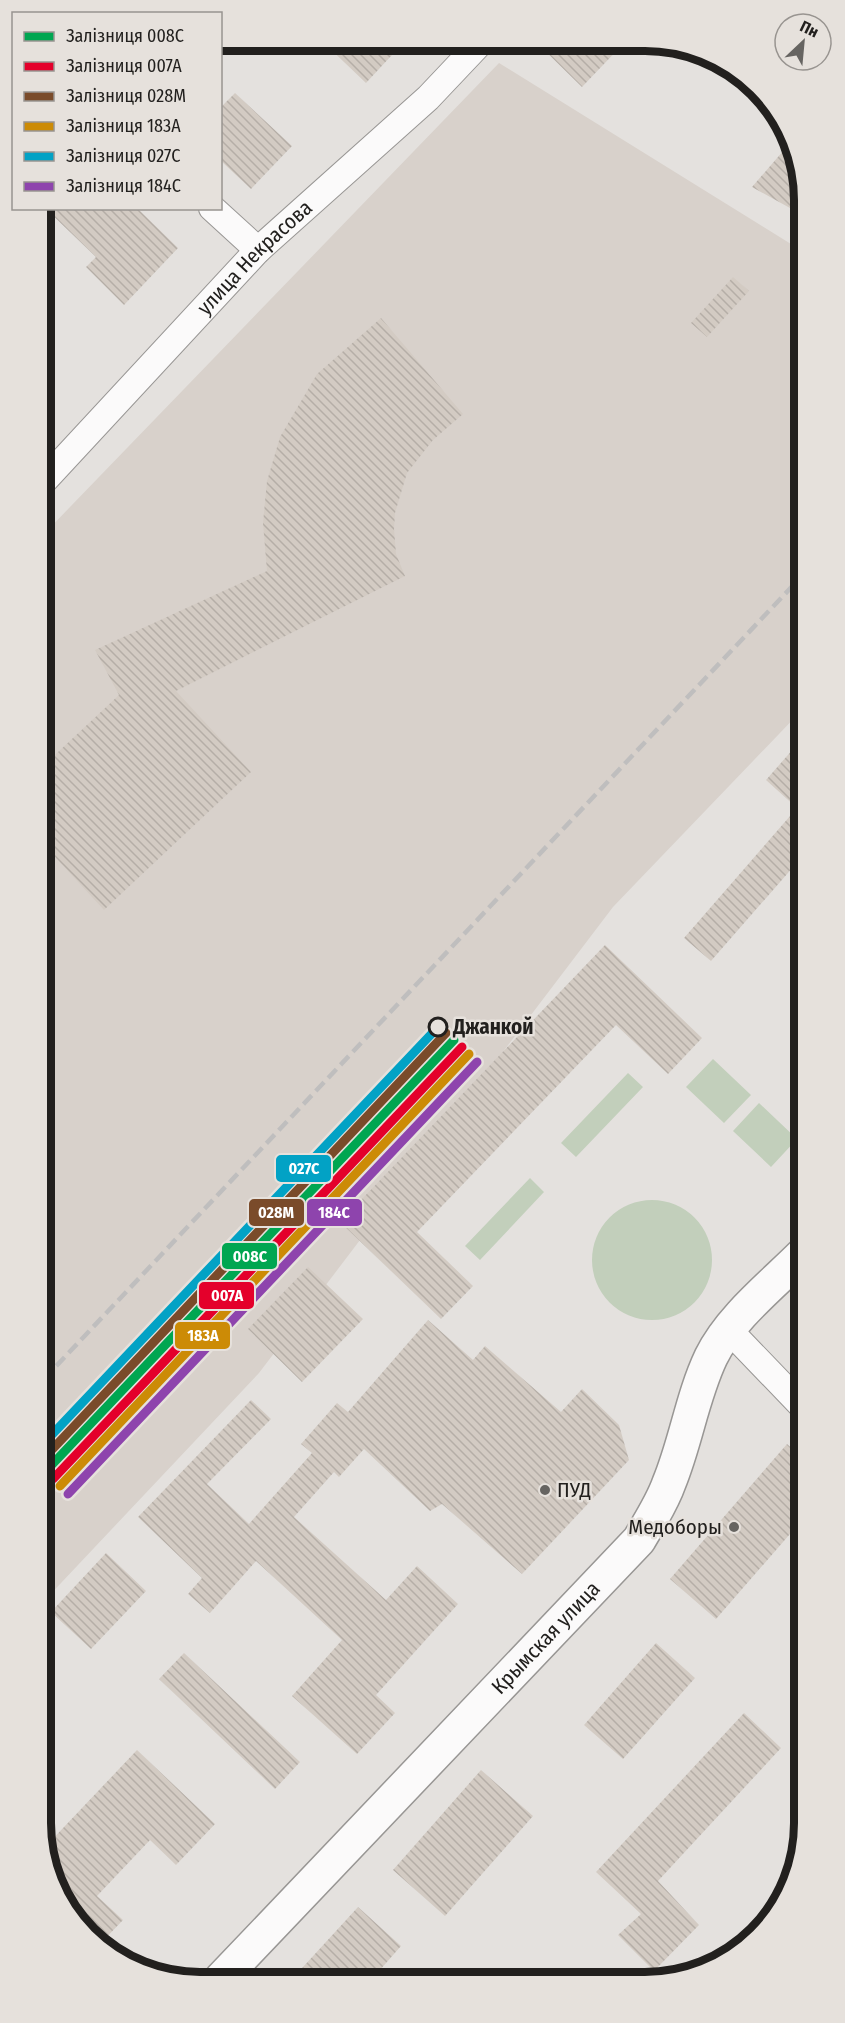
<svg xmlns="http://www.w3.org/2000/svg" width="845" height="2023" viewBox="0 0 845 2023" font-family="'Fira Sans Condensed',sans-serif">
<defs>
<pattern id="building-back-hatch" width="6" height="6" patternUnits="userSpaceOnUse" patternTransform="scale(1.5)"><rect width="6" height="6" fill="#d3cbc3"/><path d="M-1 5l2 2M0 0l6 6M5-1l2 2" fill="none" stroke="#b5aea7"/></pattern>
</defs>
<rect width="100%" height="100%" fill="#e4e1de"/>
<path fill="#d8d1cb" d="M499,63L799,249L801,711L613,907L259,1373L45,1600L42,536Z"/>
<path fill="#c2cfbb" d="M713,1059L751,1095L724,1123L686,1087Z
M628,1073L643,1087L576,1157L561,1143Z
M759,1103L797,1139L771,1167L733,1131Z
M530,1178L544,1192L480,1260L465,1246Z
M592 1260a60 60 0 1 1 120 0a60 60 0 1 1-120 0Z"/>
<path fill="url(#building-back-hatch)" d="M322,41L378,42H404L366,83Z
M537,43H624L582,87Z
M235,93L292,146L251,189L220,160V108Z
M790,143L799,159V213L752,187Z
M45,208H137L178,248L124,305L86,267L96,257Z
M733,277L749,291L707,337L691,323Z
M381,318L463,414L433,440L407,473L395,513L394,529L396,554L405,576L176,691L251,772L104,910L43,844V766L119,695L95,650L267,571L263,523L267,481L280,437L317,374Z
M801,740V858L711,961L684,938L797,808L766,780Z
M605,945L702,1038L668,1074L616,1025L417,1232L473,1286L441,1319L340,1222Z
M308,1267L363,1319L302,1382L248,1329Z
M428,1320L473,1360L485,1346L561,1412L582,1389L619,1425L629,1460L522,1574L442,1504L430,1511L364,1449L339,1477L334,1472L294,1517L386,1600L417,1566L458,1604L376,1695L395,1713L357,1754L292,1696L342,1640L256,1561L210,1613L188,1594L202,1578L138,1517L251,1400L271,1419L207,1484L249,1524L312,1453L301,1444L337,1403L348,1412Z
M787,1444L803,1458V1519L716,1619L670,1579Z
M106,1553L146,1591L91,1649L51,1612Z
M656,1643L695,1678L623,1759L584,1725Z
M184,1653L300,1762L275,1789L159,1679Z
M744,1713L781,1748L658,1881L699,1925L654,1971L618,1935L641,1914L596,1872Z
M137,1750L215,1824L176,1865L150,1840L97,1896L123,1920L99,1945L94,1943L46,1864V1846Z
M481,1770L533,1816L445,1916L393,1870Z
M358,1907L401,1946L372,1979H292Z"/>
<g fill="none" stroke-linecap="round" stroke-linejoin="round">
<g stroke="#989694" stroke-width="28">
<g id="street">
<path d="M212,208L258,250"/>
<path id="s1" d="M42,483L258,250L428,98L481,42"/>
<path d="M728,1329L803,1407"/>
</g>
</g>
<g stroke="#989694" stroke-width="36">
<g id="secondary">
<path id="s2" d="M221,1979L639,1540C650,1521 662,1503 669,1483C686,1442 692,1397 711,1357C730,1318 772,1285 802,1255"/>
</g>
</g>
<use href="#street" stroke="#fbfafa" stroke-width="26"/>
<use href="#secondary" stroke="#fbfafa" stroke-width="33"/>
<path stroke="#bfbebe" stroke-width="4.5" stroke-dasharray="12 6" stroke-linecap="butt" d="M44,1379L800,578"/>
<g stroke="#e6e1dc" stroke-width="14">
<path id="rail-1" d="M45,1472L454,1040"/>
</g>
<g stroke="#e6e1dc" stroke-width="14">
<path id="rail-2" d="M53,1479L462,1047"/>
</g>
<g stroke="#e6e1dc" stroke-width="14">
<path id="rail-3" d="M45,1457L446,1033"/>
</g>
<g stroke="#e6e1dc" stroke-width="14">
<path id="rail-4" d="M60,1486L469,1054"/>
</g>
<g stroke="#e6e1dc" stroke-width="14">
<path id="rail-5" d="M45,1442L439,1026"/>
</g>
<g stroke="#e6e1dc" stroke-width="14">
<path id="rail-6" d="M68,1494L477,1062"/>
</g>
<use href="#rail-1" stroke="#00a651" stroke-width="9"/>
<use href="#rail-2" stroke="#e4002b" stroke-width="9"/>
<use href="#rail-3" stroke="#7a4b2a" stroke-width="9"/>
<use href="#rail-4" stroke="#cc8b06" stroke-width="9"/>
<use href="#rail-5" stroke="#02a2c5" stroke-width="9"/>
<use href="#rail-6" stroke="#8e44ad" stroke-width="9"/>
</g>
<circle fill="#e6e1dc" stroke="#22201e" stroke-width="3" cx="438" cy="1027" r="9"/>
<g fill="#666461" stroke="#e6e1dc" stroke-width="2">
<circle cx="545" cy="1490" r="6"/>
<circle cx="734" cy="1527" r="6"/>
</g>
<g text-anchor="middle" stroke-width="5" stroke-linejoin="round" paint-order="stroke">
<g font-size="21" fill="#22201e" stroke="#e6e1dc">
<text dy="7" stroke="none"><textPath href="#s1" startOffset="310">улица Некрасова</textPath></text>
<text dy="7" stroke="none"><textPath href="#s2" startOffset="471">Крымская улица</textPath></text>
</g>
<g font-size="21" font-weight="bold" fill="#22201e" stroke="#e6e1dc" text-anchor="start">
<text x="453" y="1034">Джанкой</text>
</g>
<g font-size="21" fill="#22201e" stroke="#e6e1dc" text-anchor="start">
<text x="557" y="1497">ПУД</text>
<text x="722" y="1534" text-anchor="end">Медоборы</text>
</g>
</g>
<path d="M0 0H845V2023H0ZM200 51H645A149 149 0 0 1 794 200V1823A149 149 0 0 1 645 1972H200A149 149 0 0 1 51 1823V200A149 149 0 0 1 200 51Z" fill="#e6e1dc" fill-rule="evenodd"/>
<path fill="none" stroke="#22201e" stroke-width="8" d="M200 51H645A149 149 0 0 1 794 200V1823A149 149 0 0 1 645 1972H200A149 149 0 0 1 51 1823V200A149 149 0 0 1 200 51Z"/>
<g stroke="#e6e1dc" stroke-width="2">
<rect x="275" y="1154" width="57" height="29" rx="6" fill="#02a2c5"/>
<rect x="248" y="1198" width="57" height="29" rx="6" fill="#7a4b2a"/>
<rect x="306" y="1198" width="57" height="29" rx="6" fill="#8e44ad"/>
<rect x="221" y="1242" width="57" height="28" rx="6" fill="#00a651"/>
<rect x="198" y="1281" width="57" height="29" rx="6" fill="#e4002b"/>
<rect x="174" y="1321" width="57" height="29" rx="6" fill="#cc8b06"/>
</g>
<g font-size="16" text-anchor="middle" font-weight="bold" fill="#fff">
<text x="304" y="1174">027С</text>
<text x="276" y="1218">028М</text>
<text x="334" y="1218">184С</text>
<text x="250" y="1262">008С</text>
<text x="227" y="1301">007А</text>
<text x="203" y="1341">183А</text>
</g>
<rect x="12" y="12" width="210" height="198" fill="#e6e1dc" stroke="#989490" stroke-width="1.5"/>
<rect x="24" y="32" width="30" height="9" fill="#00a651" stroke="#989490" stroke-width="1.5"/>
<text x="66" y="42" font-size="18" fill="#22201e">Залізниця 008С</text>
<rect x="24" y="62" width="30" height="9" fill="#e4002b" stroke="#989490" stroke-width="1.5"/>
<text x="66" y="72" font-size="18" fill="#22201e">Залізниця 007А</text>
<rect x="24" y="92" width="30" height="9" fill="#7a4b2a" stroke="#989490" stroke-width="1.5"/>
<text x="66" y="102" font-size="18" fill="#22201e">Залізниця 028М</text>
<rect x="24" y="122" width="30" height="9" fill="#cc8b06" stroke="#989490" stroke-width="1.5"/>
<text x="66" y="132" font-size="18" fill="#22201e">Залізниця 183А</text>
<rect x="24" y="152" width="30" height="9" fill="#02a2c5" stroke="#989490" stroke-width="1.5"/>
<text x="66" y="162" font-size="18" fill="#22201e">Залізниця 027С</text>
<rect x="24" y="182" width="30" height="9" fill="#8e44ad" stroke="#989490" stroke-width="1.5"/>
<text x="66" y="192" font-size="18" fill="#22201e">Залізниця 184С</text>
<g transform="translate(803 42) rotate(26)"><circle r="28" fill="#e6e1dc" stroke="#989490" stroke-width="1.5"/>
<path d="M0-4.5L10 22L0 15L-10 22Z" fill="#666461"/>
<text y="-9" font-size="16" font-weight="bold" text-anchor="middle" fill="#22201e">Пн</text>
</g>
</svg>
